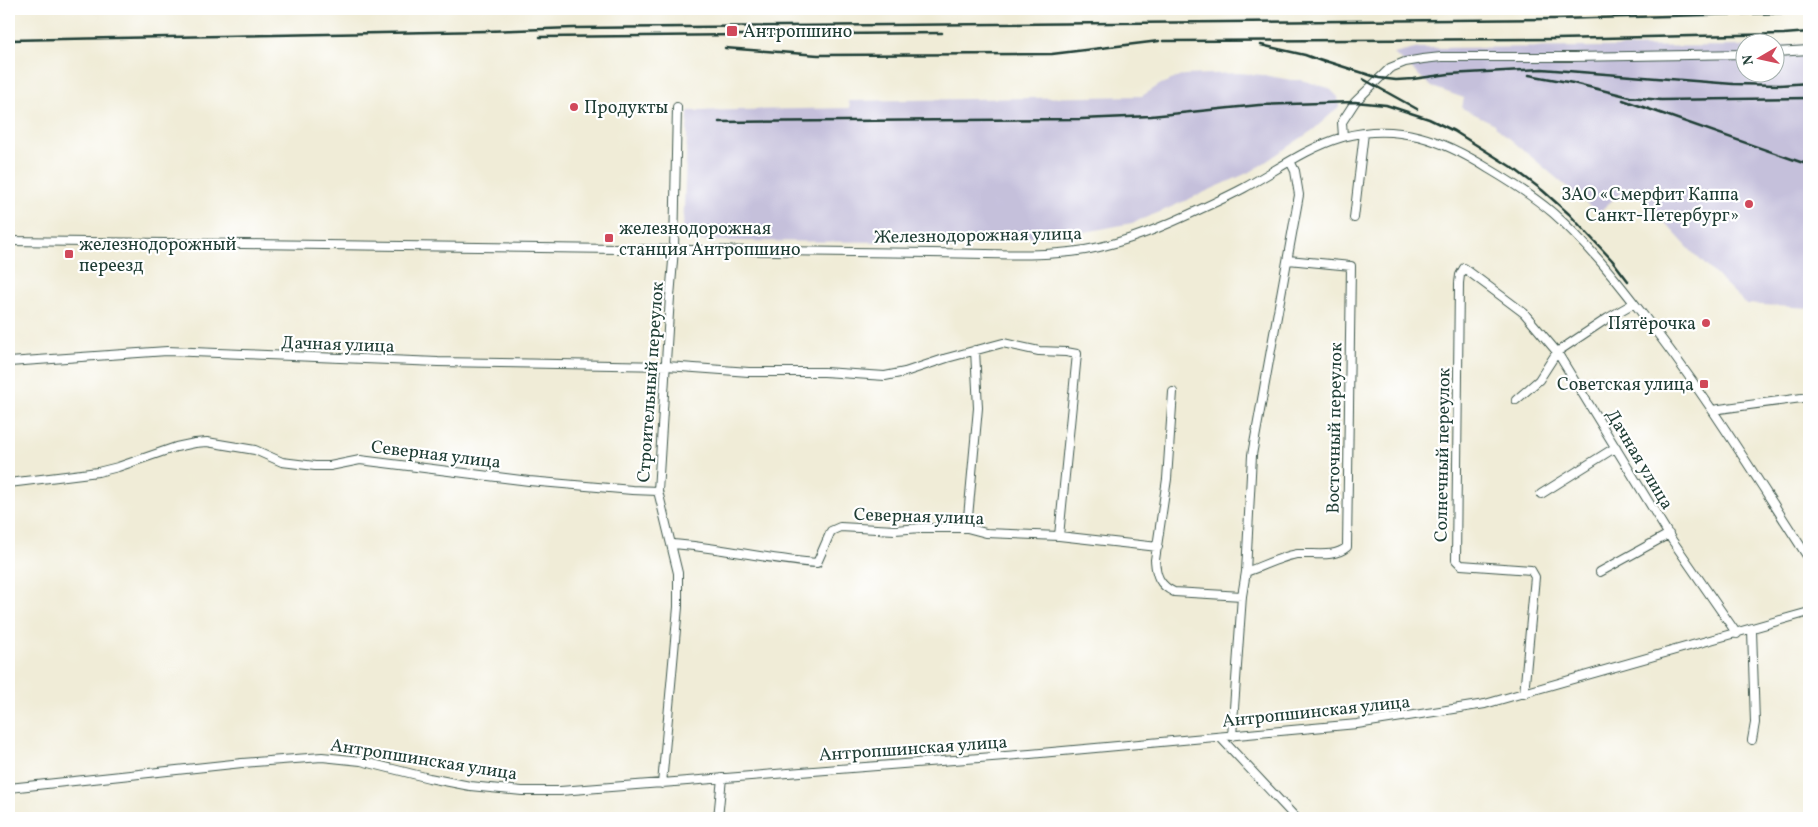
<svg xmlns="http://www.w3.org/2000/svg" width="1818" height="827" viewBox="0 0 1818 827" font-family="Vollkorn,serif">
<rect width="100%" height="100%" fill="#fff"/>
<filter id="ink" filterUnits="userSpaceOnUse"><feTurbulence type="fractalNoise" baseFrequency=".02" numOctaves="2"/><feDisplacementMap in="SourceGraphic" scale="10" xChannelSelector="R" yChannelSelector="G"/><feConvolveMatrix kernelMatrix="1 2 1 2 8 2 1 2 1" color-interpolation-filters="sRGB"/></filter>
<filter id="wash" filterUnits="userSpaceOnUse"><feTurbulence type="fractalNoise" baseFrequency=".0096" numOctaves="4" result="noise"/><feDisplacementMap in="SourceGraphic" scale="20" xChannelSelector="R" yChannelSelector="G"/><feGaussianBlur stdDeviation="1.12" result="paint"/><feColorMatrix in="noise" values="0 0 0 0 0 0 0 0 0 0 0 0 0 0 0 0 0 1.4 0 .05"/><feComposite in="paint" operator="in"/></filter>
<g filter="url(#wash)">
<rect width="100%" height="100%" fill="#f0ecd7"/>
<path fill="#c5c0db" d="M1809,44V308L1746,304L1692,252L1635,190L1628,187L1600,211L1593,209L1496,127L1495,124L1462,108L1464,98L1432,87L1394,54L1419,48L1745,46L1746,72H1776V46Z
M1239,73L1263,75L1291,80H1301L1329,88L1338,97L1339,107L1313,130L1252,171L1160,212L1132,223L1065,236L934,239L933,233H926V242L691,241L683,229L688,111L850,108L849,101L1142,96L1161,84L1184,75Z"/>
</g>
<g filter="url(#ink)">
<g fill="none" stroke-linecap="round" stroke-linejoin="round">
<g stroke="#3e574c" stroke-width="10">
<path id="minor" d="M1776,52L1809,50
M1343,137L1342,122L1355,102L1390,68L1405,62L1423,59L1441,57H1573L1746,54
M1354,218L1364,133
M9,241L930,253C980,253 1036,258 1085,250C1126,243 1167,225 1205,207C1218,201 1231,195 1244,188C1277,170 1306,148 1343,137C1397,122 1443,140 1489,169C1511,182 1533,196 1553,213C1586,242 1614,277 1641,312C1703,390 1755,476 1809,559
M9,362L167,351L438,362L667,366L749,372H824L885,376L905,372L947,358L1003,343L1039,351L1066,352L1077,354L1059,536
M1173,392L1167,479L1155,560C1156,575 1159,585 1174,592L1242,596
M1516,400L1539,380L1557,352L1608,318L1634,303
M1712,410L1809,397
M9,483L98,472L118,467L176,447L195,443L207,442L255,450L282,462L315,466H330L360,460L529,481L632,490L658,491
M1541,494L1616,447
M967,528L978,408L975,350
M672,544C721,547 769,560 817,563L831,531L840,527L895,530L921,528H967L986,533L1059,536L1158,547
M1246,572C1260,567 1285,555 1298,554C1315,553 1334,558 1347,547L1351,266L1288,260
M1600,572L1669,534
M1752,630L1755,723L1752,740
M1524,694L1535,577L1531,570L1461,565L1456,560L1459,283L1460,275L1464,268L1524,313L1557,352L1672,540L1737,634
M1232,736L1242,596L1246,572L1252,455L1299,195L1295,171L1290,161
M1220,737L1296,818
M662,784L678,607V573L658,491L670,297L674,249L677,107
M9,788L242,763L322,757L361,761L429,778L470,786L522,791H560L1030,754L1357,724L1485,704L1809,612
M718,818L722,778"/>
</g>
<use href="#minor" stroke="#fff" stroke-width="8"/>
<path stroke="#1f3d34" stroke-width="2.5" d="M540,37L942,33
M9,40L487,31L573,28L1556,19L1782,13L1809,10
M1163,41L1556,39L1784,34L1809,32
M1261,45L1305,55L1324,62
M725,48L818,55L1052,54L1159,41
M1319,59L1379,78L1396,80L1413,79L1449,74L1542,69L1733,84L1780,85L1809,83
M1529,75L1573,83L1630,97L1661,100L1809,98
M1363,79L1417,109
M1623,100L1809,165
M719,122L1081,119L1151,116L1259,105L1355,102L1386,105L1429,119L1454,131L1513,168L1542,190L1569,214L1612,260L1628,281"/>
</g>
</g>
<g fill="#d1495b" stroke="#fff" stroke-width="2">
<rect x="726" y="25" width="12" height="12" rx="2.5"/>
<circle cx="574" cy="107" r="5"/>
<circle cx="1749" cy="204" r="5"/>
<rect x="604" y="233" width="10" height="10" rx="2.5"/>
<rect x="64" y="249" width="10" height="10" rx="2.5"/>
<circle cx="1706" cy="323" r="5"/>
<rect x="1699" y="379" width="10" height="10" rx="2.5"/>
</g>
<g text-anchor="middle" stroke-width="4.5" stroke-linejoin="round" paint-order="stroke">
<g font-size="18" fill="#1f3d34" stroke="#fff" text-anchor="start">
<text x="743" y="37">Антропшино</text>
<text x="584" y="113">Продукты</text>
<text x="1739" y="200" text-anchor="end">ЗАО «Смерфит Каппа<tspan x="1739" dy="21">Санкт-Петербург»</tspan></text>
<text x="619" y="234">железнодорожная<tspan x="619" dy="21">станция Антропшино</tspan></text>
<text x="79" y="250">железнодорожный<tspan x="79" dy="21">переезд</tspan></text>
<text x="1696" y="329" text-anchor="end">Пятёрочка</text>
<text x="1694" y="390" text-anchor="end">Советская улица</text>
</g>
<g font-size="18" fill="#1f3d34" stroke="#fff">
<text transform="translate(978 235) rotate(-1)" y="6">Железнодорожная улица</text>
<text transform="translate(338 344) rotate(2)" y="6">Дачная улица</text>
<text transform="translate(650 382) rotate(-86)" y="6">Строительный переулок</text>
<text transform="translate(1334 428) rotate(-89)" y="6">Восточный переулок</text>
<text transform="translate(436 454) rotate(7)" y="6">Северная улица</text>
<text transform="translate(1442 455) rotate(-89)" y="6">Солнечный переулок</text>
<text transform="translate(1640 459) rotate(59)" y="6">Дачная улица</text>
<text transform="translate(919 516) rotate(2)" y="6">Северная улица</text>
<text transform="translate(1316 711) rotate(-6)" y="6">Антропшинская улица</text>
<text transform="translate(913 748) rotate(-4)" y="6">Антропшинская улица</text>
<text transform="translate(424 759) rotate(9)" y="6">Антропшинская улица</text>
</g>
</g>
<rect width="1818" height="827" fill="none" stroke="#fff" stroke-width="30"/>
<g transform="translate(1760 58) rotate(261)"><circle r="24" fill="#ffffff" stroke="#a5b1ae"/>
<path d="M0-4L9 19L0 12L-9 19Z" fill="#d1495b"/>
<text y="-8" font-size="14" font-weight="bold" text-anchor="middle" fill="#1f3d34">N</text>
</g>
</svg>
